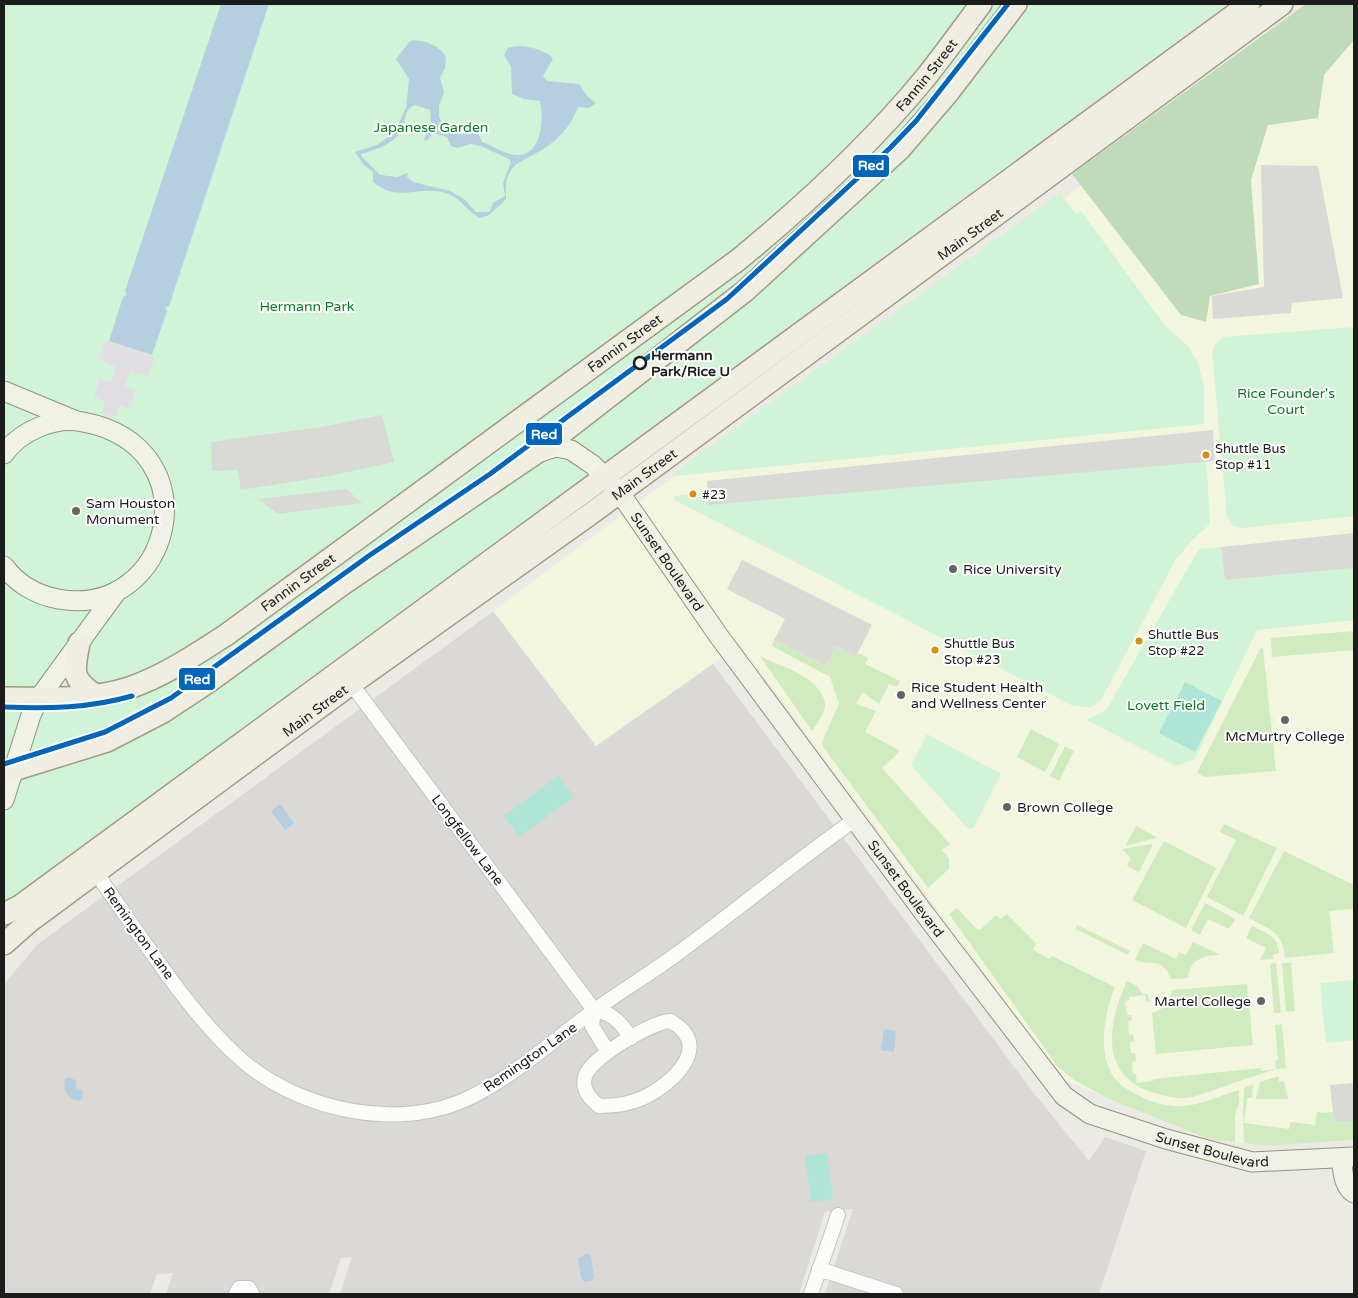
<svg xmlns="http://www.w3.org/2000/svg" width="1358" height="1298" viewBox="0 0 1358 1298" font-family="'Varela Round',sans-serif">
<rect width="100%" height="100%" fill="#ebeae4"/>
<path fill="#dad9d6" d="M610,526L1033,1092L1089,1161L1105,1137L1146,1151L1099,1294H825L853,1209L825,1212L799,1294H340L352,1257L341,1258L329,1294H166L173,1273L157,1274L150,1294H4V986L9,978L38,944Z"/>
<path fill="#f2f6de" d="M1354,4V1140L1266,1146L1212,1140L1064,1080L740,645L596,746L493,611L654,491L992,252L1160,126Z"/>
<path fill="#d1ebc1" d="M1354,631V650L1272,657L1271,638Z
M774,640L826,666L836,646L856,656L858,653L868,658L865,664L900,681L897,687L889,684L879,704L862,692L856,704L876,711L865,732L899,750L898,753L882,768L950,844L942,850L949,859V869L928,888L823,747L822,742L839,704L830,677L772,646Z
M1263,648L1276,771L1205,777L1197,773L1260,649Z
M760,656C781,667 820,676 825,703C826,713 817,724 812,731Z
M1031,729L1059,744L1045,772L1017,757Z
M1065,746L1074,751L1059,781L1050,776Z
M1224,824L1277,848L1243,916L1207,897L1236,840L1220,832Z
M1136,826L1156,837V838L1125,846Z
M1164,841L1216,868L1186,928L1132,900Z
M1153,844L1139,872L1127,866L1131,858L1122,849Z
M1284,851L1354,885V909L1329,911L1334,953L1285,958C1283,931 1270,930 1249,918Z
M1205,903L1234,918L1235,920L1229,929L1208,919L1200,935L1191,930Z
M957,908L977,929H981L996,915L1001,919L1007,914L1036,943L1033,950L1050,959L1052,956L1115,987C1104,1014 1095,1060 1119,1083C1125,1089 1134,1093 1142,1097C1154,1103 1169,1107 1183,1106C1201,1105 1222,1095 1239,1090V1104L1235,1115V1142L1212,1140L1109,1099L1074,1080L1058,1067L949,914Z
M1077,925L1130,951L1128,955L1075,929Z
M1252,926C1267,934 1277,935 1279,953L1273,955V959L1260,960L1266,948L1246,938Z
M1193,942L1221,955C1204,955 1190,959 1188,978L1171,979C1162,955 1149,967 1135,960L1143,943L1176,959L1179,952L1186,955Z
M1276,963L1281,1013H1274L1270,964Z
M1282,963H1291L1295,1011L1286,1012Z
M1127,981L1137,986L1143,994H1147L1150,1001L1146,1002L1145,995L1129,997L1130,1000L1125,1001L1127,1015H1131L1132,1020L1128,1021L1129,1035L1133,1034L1134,1041L1130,1042L1131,1053H1135L1136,1061L1132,1062L1133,1074H1136L1137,1083L1153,1081V1079L1261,1068V1071L1276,1069L1275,1061L1278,1060L1275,1025L1282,1024L1286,1068L1276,1069C1255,1076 1234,1083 1214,1090C1204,1093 1194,1098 1184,1098C1174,1099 1163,1095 1154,1093C1099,1076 1107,1024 1127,981Z
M1247,984L1253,1045L1156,1054L1152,1013C1164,1009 1170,1002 1172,990Z
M1279,1076V1082L1284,1081L1288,1099H1256L1260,1082Z
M1253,1084L1252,1098H1247L1244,1123L1289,1129L1291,1122L1315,1125L1317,1111L1322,1113L1333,1112L1334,1123L1354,1121V1140L1266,1146L1244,1143L1243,1110L1244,1089L1245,1087Z"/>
<path fill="#bfdbb9" d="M1306,4H1354V40L1324,75L1318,118L1268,125L1251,180L1259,284L1210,296L1206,322L1181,315L1072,174Z"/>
<path fill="#d1f3d7" d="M4,4H1227L4,904Z
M1060,193L1076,214L1081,211L1166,327L1188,346L1198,363L1204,387V424L675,476V472Z
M1354,327V516L1242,528L1233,526L1227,517L1212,352L1215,344L1223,337Z
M1205,436L1210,524L1192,540L1175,561L1101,700L1090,708L1071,705L673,499L674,496Z
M1221,547L1225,580L1354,568V620L1257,630L1194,760L1176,766L1086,720L1106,710L1199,549Z
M927,734L1001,774L973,829L967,828L911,765Z
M1354,980V1040L1326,1043L1320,983Z"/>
<path fill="#aee5d7" d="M1185,682L1222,701L1195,752L1159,733Z
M559,775L574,797L519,837L504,816Z
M827,1153L833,1199L811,1202L805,1156Z"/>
<path fill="#d9d9d6" d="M1261,165L1318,166L1343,298L1292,303L1291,313L1213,319L1212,296L1264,287Z
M382,415L394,462L329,476L241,490L238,470L212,471L211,442L321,427Z
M1213,430L1215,461L708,505L707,481Z
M346,489L362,503L278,514L258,499Z
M1354,533V568L1225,580L1221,547Z
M742,560L872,625L856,656L836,646L826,666L774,640L785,619L727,589Z
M1354,1083V1121L1334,1123L1330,1085Z"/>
<path fill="#e1dfe4" d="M105,340L155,357L148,375L130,372L125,387L136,390L131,405L130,409L119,405L115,418L101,413L105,401L94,397L100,379L111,382L116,367L99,359Z"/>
<path fill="#b6cfe0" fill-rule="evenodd" d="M221,4H269L169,306L165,307L167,311L152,355L109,341L123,297L127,295L125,291Z
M410,41C423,39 439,45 446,57L445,68L440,78L444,92L439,106V117L446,128L463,134L474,129L477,131L482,142C493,146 504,154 516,155C542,157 544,118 540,101L524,99L512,94L511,67L504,55L508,48C519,43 547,49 553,59L543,76L547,81L579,84L588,97L596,103L589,108L578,107C568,132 554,144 531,156C522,161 515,163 510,172C505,180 506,190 506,199L489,215L480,218C468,212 461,199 449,194C427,185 405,198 386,190C382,188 377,185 373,182V172L364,165L355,152L377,145L394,133L406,108L409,79L396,59ZM415,105L430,110L431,125L424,139L426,141L433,133L447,137L451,146L457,148L471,144L481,146L509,159L511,162L503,183L505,196L493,203L489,212H476L464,199L450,191L413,182L407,177L408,173L397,177L380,175L361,156V154C375,150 394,144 401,131C406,121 403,110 415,105Z
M280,804L294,823L285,830L271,811Z
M884,1029L896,1031L894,1052L881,1050Z
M70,1077L76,1081V1088L82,1090L83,1098L79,1101C68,1100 62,1089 65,1079Z
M588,1253L591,1256L594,1278L591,1281L585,1282L581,1278L578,1258Z"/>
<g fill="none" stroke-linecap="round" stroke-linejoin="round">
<g stroke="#c3c3c0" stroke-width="16">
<path id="street" d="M347,678L594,1010
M98,872L103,883C143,939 192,1018 244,1062C302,1111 401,1132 471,1097C517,1074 554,1039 595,1010C621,991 648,975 674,956C735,912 794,862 856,819
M594,1010C613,1013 621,1023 631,1038
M594,1010L592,1026L608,1052
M670,1021C714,1044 674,1083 645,1097C631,1104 614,1106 599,1106C589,1098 580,1088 586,1074C594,1056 652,1022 670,1021Z
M819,1269L896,1294
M236,1294L239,1288H249L252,1294
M811,1294L838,1215"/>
</g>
<g stroke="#8f957c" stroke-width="21">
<g id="secondary">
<path d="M4,391L74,420"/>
<path id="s1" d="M537,453L556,447L571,450L593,465L620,493L718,635L924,913L1064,1096L1090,1114L1166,1139L1252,1162L1354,1157"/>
<path d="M4,454C20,431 55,416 83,422C215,447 172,620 58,599C37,595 17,584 4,566"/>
<path d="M4,800L31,715L39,698L117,591"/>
<path d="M1341,1158C1343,1171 1343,1186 1354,1193"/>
</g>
</g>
<g stroke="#a19c81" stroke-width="24">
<g id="primary">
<path d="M79,643C74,671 70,678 95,695"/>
<path id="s2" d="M4,698C45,698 89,701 129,688C164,676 195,655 226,635L738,260C805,205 871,144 926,77C945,53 963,28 981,4"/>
<path d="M4,773L107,741L163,712L207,683L343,584L536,453L745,291L900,149L948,93L1016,4"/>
<path d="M4,914L20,906L1249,4"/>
<path id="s3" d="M4,944L30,921L351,684L589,515L1282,4"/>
</g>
</g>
<use href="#street" stroke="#fcfcfb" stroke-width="14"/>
<use href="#secondary" stroke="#f0f2e8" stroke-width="19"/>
<use href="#primary" stroke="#f0ede3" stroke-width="21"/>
<g stroke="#fff" stroke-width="9">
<path id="rail-1" d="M4,707C48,709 90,708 132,696
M4,764L105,732L171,698L370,555L490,474L727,299L890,148L916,121L1008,4"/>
</g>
<use href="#rail-1" stroke="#0065bd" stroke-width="5"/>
</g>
<circle fill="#fff" stroke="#1c1c1c" stroke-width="2.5" cx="640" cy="363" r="6"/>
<g fill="#d69104" stroke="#fff" stroke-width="2">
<circle cx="1206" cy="455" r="4.5"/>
<circle cx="693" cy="494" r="4.5"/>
<circle cx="1139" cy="641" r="4.5"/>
<circle cx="935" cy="650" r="4.5"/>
</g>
<g fill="#646462" stroke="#fff" stroke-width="2">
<circle cx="76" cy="511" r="5"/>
<circle cx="953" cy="569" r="5"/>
<circle cx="901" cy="695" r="5"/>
<circle cx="1285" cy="720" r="5"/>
<circle cx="1007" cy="807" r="5"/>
<circle cx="1261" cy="1001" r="5"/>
</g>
<g text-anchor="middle" stroke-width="4" stroke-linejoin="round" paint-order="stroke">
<g font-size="13" fill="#1c1c1c" stroke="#fff" text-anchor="start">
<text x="1215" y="453">Shuttle Bus<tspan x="1215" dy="16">Stop #11</tspan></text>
<text x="702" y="499">#23</text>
<text x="1148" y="639">Shuttle Bus<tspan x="1148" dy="16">Stop #22</tspan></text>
<text x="944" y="648">Shuttle Bus<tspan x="944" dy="16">Stop #23</tspan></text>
</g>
<g font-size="14" fill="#1c1c1c" stroke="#fff">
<text dy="5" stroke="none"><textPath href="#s2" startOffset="1136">Fannin Street</textPath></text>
<text dy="5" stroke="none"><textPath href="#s3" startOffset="1199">Main Street</textPath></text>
<text dy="5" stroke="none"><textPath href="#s2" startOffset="731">Fannin Street</textPath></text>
<text dy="5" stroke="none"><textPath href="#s3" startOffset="794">Main Street</textPath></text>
<text dy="5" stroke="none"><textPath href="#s1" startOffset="184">Sunset Boulevard</textPath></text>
<text dy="5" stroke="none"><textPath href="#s2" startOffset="326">Fannin Street</textPath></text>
<text dy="5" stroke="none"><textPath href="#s3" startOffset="389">Main Street</textPath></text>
<text transform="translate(468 840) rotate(53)" y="5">Longfellow Lane</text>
<text dy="5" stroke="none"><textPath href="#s1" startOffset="589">Sunset Boulevard</textPath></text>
<text transform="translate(139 933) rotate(54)" y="5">Remington Lane</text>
<text transform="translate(530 1057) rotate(-35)" y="5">Remington Lane</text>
<text dy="5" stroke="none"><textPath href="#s1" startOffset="1009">Sunset Boulevard</textPath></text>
</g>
<g font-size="14" fill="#087d27" stroke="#fff">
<text x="431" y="132">Japanese Garden</text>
<text x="307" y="311">Hermann Park</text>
<text x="1286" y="398">Rice Founder's<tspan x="1286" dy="16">Court</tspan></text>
<text x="1166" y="710">Lovett Field</text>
</g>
<g font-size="14" font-weight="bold" fill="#1c1c1c" stroke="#fff" text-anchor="start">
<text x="651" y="360">Hermann<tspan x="651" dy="16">Park/Rice U</tspan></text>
</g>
<g font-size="14" fill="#1c1c1c" stroke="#fff" text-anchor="start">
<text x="86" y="508">Sam Houston<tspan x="86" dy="16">Monument</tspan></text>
<text x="963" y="574">Rice University</text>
<text x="911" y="692">Rice Student Health<tspan x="911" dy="16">and Wellness Center</tspan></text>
<text x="1285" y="741" text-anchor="middle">McMurtry College</text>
<text x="1017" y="812">Brown College</text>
<text x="1251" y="1006" text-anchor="end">Martel College</text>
</g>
</g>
<g stroke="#fff" stroke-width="2">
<rect x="852" y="154" width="38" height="24" rx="5" fill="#0065bd"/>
<rect x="525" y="422" width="38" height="24" rx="5" fill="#0065bd"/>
<rect x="178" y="667" width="38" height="24" rx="5" fill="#0065bd"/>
</g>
<g font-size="14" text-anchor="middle" font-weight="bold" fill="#fff">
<text x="871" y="170">Red</text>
<text x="544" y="439">Red</text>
<text x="197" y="684">Red</text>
</g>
<rect width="1358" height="1298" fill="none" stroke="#1c1c1c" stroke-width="10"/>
</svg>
